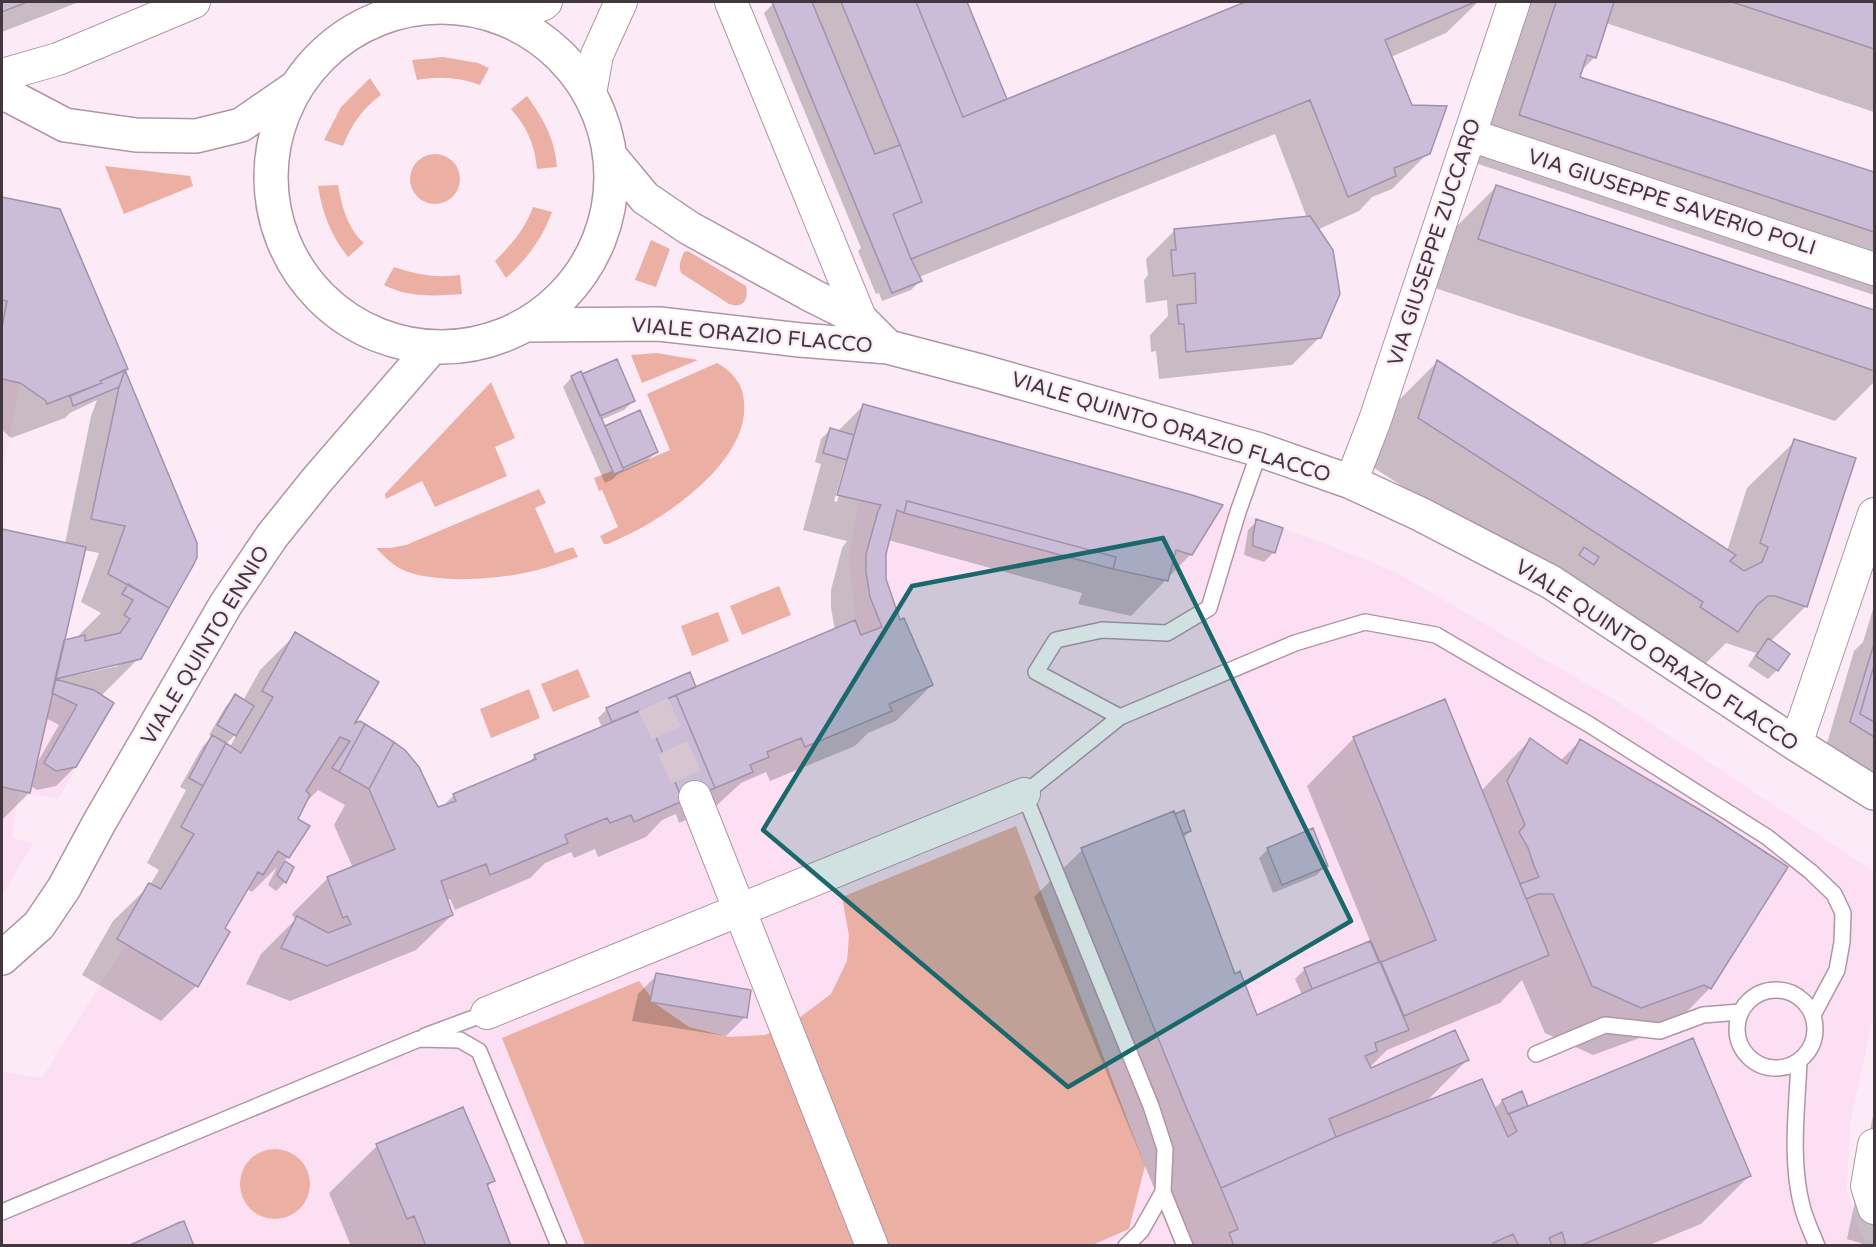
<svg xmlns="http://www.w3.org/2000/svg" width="1876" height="1247" viewBox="0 0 1876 1247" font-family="'Varela Round',sans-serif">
<rect width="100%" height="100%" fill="#fceaf6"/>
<path fill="#fcdff3" d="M2,379L20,383L2,474Z
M863,404L1192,495L1323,543L1394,571L1616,701L1874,872V1012L1850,1124L1847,1190L1855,1218L1866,1245H2V1071L42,1078L125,945L117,939L148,884L149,883L161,889L194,835L181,827L226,743L241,753L272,698L262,691L379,682L356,722L360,721L373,728L405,750L419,767L438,807L456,801L453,794L536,759L534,755L612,722L606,708L690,672L696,687L855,620L849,555L859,501L837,495Z
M2,529L86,547L55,679L94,690L114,703L58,799L19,791L12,838L33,843L9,884L2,893Z"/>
<path fill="#ebb0a3" d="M443,57L478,63L489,68L480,85C459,77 438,76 417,80L412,60Z
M370,78L381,95C363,108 351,125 343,146L324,140L341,107Z
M527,96C543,118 555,139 557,167L537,169C535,145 527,127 511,109Z
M410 179a25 25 0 1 1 50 0a25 25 0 1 1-50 0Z
M105,166L190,176L193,186L124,214Z
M338,185C342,206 347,228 364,243L348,257C331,236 322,212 318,186Z
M533,207L552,212C542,239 527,259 506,278L495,261C512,244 525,229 533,207Z
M651,240L670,249L656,287L635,280Z
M688,251L746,286C749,300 743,309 729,304L681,273C678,266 681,259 684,252Z
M394,267C418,275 435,278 460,275L462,294C436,296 408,298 384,285Z
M657,353L698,360L642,383L631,355Z
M717,363C733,372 743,384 744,402C749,451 691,498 653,521C639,530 623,537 608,544H604L600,536L618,527L602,490L599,491L594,478L612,471L614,474L670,450L647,394Z
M491,382L515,438L495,447L507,476L435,507L422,481L386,499L385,494Z
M539,489L546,503L535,508L555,553L573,547L578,557C562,562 545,569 529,572C496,580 431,584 401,569C391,564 383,555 376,548H390L406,545Z
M779,586L791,615L742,635L730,606Z
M718,612L729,641L692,656L681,626Z
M578,669L590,697L553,712L541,684Z
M529,689L540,718L491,738L480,709Z
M1016,826L1145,1166L1129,1229L1090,1246L585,1245L502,1038L639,981L656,1004L689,1027L729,1037L765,1035L791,1024L831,994L847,961L849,936L842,897Z
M240 1184a35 35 0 1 1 70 0a35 35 0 1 1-70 0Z"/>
<path fill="#0003" fill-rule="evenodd" d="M2,2H79L2,32Z
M779,2H966L1006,101L1248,2H1478L1446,33L1391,57L1428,153L1392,189L1372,197L1359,211L1317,230L1320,337L1292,365L1159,379L1156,351L1151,352L1150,335L1168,316L1167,300L1146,303L1144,280L1148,275L1146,259L1174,231L1307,218L1275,134L919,277L921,280L911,290L882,301L879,293L876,294L858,251L861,248L764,13L773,4Z
M1525,2H1874V112L1606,23L1595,57L1580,72L1578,78L1874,174V295L1472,162Z
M1497,186L1874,311V382L1835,421L1432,287L1449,234Z
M2,198L59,211L123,372L139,658L101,696L75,767L56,786L37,790L31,786L29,793L2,820V531L65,544L91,416L97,400L70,413L65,418L11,438L2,430ZM84,550L99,553L81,602L101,613L80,634L78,638L63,641ZM118,662V666L76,675L80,671ZM46,718L59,725L36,765Z
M1437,362L1727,551L1747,488L1795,441L1806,606L1770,642L1777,670L1768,679L1748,666L1756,653L1726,643L1690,679L1657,650L1371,466L1390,409Z
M572,377L633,401L624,410L601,420L604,428L639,412L656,452L647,461L618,474L613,479L605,483L563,387Z
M863,406L1191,554L1131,616L1078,604L1082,593L888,540L885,554L884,580L899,622L932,685L896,721L868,733L855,746L770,781L766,772L741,783L715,807L679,823L676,814L662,820L646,837L598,857L595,849L574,858L571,852L545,863L530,878L455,910L450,899L447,900L452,915L416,950L290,1001L246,984L261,954L295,920L292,914L328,878L353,868L334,825L345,805L318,790L303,805L296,819L288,857L283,862L292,868L285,882L276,891L268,885L277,867L252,892L247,889L223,928L196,986L161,1021L82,975L113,921L150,885L159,870L147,863L186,790L180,787L203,746L212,736L209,735L226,706L235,696L243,701L260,670L296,634L352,725L437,809L442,807L454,795L526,765L535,756L602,728L598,718L607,709L690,691L835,630L831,608V590L842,548L847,541L803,530L821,464L815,462L821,439L831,429L838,431ZM850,455L837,502L834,501L846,460ZM238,732L230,747L226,744Z
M1257,521L1281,529L1273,553L1264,562L1244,555L1248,530Z
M1874,606V779L1825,750L1854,651L1863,642Z
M1354,738L1481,791L1530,740L1560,761L1580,741L1710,988L1663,1036L1656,1032L1593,1055L1545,1033L1522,980L1500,1003L1387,1050L1366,1071L1467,1060L1424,1104L1494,1109L1502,1101L1521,1093L1527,1108L1749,1176L1701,1224L1647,1246H1178L1034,897L1082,850L1173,813L1190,831L1183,838L1234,976L1256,1018L1302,995L1295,979L1305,969L1371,943L1307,786Z
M1268,849L1326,865L1317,875L1273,893L1259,858Z
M657,975L745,1017L726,1036L632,1021L638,994Z
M1874,1111V1246H1870L1847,1239Z
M377,1146L493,1181L487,1187L509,1246H351L329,1193Z"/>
<path fill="#cbbcd7" stroke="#a192ac" stroke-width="1.5" d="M2,2H27L2,12Z
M772,2H812L875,154L900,145L922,202L893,214L911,259L922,281L892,293Z
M841,2H916L963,117L1245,2H1475L1385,40L1412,105L1447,106L1430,154L1394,168L1396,176L1348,197L1310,100L911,259L893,214L922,202L900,145Z
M916,2H967L1007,99L963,117Z
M1556,2H1614L1596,58L1587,55L1580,77L1874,172V232L1519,115Z
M1732,2H1874V49L1820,31Z
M1496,185L1874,310V371L1478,239Z
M2,197L60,209L128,369L100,381L102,383L47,404L46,401L20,383L2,379V327L7,301L2,300Z
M1310,216L1333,250L1340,294L1321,338L1186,352L1184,324H1179L1177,305L1196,303L1195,273L1173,276L1171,250H1176L1174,229Z
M617,359L635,401L600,416L582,374Z
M1437,360L1736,555L1730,561L1744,571L1762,562L1768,547L1760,543L1794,439L1856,458L1807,607L1775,596H1768L1757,605L1738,632L1700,607L1703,602L1418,418Z
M125,370L197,543V557L194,564L169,608L108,574L125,526L91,519L119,387Z
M125,370L119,387L73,406L70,396L102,383L100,381Z
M581,371L624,470L614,474L571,376Z
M863,404L1192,495L1223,505L1192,555L1176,550L1168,581L1113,569L1116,557L907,501L904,513L897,510L886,554V579L900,620L904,618L933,685L889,704L892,711L805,747L801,738L767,752L769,757L750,765L753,772L715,788L676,695L855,620L861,635L882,627L870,597L866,572V554L878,511L881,505L837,495Z
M640,410L658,452L623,468L605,426Z
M830,428L854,435L847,460L823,453Z
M907,501L1116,557L1113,569L904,513Z
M1256,519L1283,528L1275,553L1253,546V536Z
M2,529L86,547L30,793L2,787Z
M1584,547L1599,557L1594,565L1579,555Z
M128,584L169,608L141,659L55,679L64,640L85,635V641L120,633L130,619L124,615L133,600L122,594Z
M295,632L379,682L355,723L360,721L365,724L339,772L332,768L350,741L340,737L306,791L310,795L298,819L310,826L289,858L278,851L263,875L258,872L225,928L230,932L198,987L117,939L148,884L149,883L161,889L194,834L181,827L226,743L241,753L273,697L262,691Z
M1768,638L1790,654L1778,671L1756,656Z
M1874,644V665L1860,714L1874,722V737L1850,722Z
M1874,665V722L1860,714Z
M690,672L696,687L612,722L606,708Z
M55,679L94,690L114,703L76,767L56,771L44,763L77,705L52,693Z
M235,694L254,706L236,736L217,725Z
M676,695L715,788L683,801L644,709Z
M1445,699L1549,955L1404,1016L1381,962L1436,940L1353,737Z
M644,709L683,801L634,822L631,815L610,823L607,818L565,835L568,843L490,875L486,864L441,881L453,915L327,966L281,948L297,916L328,933L351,924L347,916L343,918L327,877L395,849L369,789L394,742L405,750L419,767L438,807L456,801L453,794L536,759L534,755Z
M365,724L394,742L369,789L339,772Z
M212,735L226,743L203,786L189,778Z
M1530,738L1567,764L1580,739L1712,817L1788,867L1711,989L1704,985L1641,1008L1592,986L1553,894H1538L1526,899L1520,884L1539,877L1534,866L1528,848L1519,832L1525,825L1507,781Z
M1184,810L1191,831L1183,834L1175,814Z
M1174,811L1235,974L1240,971L1257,1015L1312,989L1379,962L1371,941L1409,1030L1375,1043L1377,1051L1365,1056L1371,1068L1455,1030L1469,1060L1329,1119L1336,1137L1221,1188L1184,1102L1081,848Z
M1313,828L1328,866L1282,885L1267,848Z
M285,861L294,867L286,883L277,875Z
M1370,941L1379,962L1312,989L1304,968Z
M656,973L751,990L747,1018L650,1002Z
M1693,1038L1751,1176L1579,1246H1566L1562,1232L1549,1238L1552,1246H1519L1513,1234L1493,1243L1495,1246H1234L1229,1233L1238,1229L1221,1188L1336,1137L1482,1079L1508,1137L1517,1131L1509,1114Z
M1522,1091L1528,1106L1508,1114L1502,1100Z
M463,1107L495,1181L487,1184L511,1246H426L414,1216L407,1219L376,1144Z
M184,1221L194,1246H128L178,1223Z"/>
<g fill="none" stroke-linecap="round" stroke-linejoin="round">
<path stroke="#d7c6d1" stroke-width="32" stroke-dasharray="32 16" stroke-linecap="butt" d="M653,704L695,797"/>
<g stroke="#af95a7" stroke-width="18">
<path id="lane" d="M1120,717L1036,672L1056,640L1102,630L1167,633L1209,608L1238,512L1260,450
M1737 1029a39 39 0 1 1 78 0a39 39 0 1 1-78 0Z
M425,1036L487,1013
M1536,1054L1605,1025L1660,1031L1703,1015L1740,1012
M1799,1062C1797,1108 1790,1161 1802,1206C1805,1219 1812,1233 1817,1246
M1163,1192L1185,1246
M2,1212L419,1039L460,1040L479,1051L559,1246
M1126,1246L1141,1231L1163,1192L1165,1149L1151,1106L1024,794L1120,717L1295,643L1365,622L1436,635L1590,725L1767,837L1811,872L1834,894L1843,913L1842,942L1837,970L1813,1015"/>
</g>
<g stroke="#af95a7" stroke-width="34">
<path id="street" d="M731,2L861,320
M501,17L542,5L546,2
M2,75L58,59L194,2
M590,94L597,55L621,2
M1470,135L1874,269
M1351,482L1375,420L1514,2
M1796,744L1874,514
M695,797L872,1246
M487,1013L1024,794
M1874,1145L1867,1186L1874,1208"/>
</g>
<g stroke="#af95a7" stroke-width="36">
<path id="secondary" d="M271 177a170 170 0 1 1 340 0a170 170 0 1 1-340 0Z
M2,92L65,125L136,135L196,136L241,125L296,87
M610,156L645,198L689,228L813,296L861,320L888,347
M526,325L659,324L800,340L888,347L980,371L1260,450L1351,482L1420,514L1551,582L1796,744L1874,793
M2,958L39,925L64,888L99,823L226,604L272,536L317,480L432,347"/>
</g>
<use href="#lane" stroke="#fff" stroke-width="15"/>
<use href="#street" stroke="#fff" stroke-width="32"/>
<use href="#secondary" stroke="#fff" stroke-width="33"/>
</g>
<path fill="#1a686b" fill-opacity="0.2" stroke="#1a686b" stroke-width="4.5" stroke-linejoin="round" d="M1163,538L1351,921L1068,1087L763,830L912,586Z"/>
<g text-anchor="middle" stroke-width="4.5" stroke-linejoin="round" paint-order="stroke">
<g font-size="21" fill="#42373f" stroke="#fceaf6">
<text transform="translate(1672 202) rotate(18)" y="7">VIA GIUSEPPE SAVERIO POLI</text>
<text transform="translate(1434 242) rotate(-72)" y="7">VIA GIUSEPPE ZUCCARO</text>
<text transform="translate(752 335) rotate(5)" y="7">VIALE ORAZIO FLACCO</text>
<text transform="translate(1171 427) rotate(17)" y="7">VIALE QUINTO ORAZIO FLACCO</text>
<text transform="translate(205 645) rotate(-59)" y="7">VIALE QUINTO ENNIO</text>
<text transform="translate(1657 655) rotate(33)" y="7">VIALE QUINTO ORAZIO FLACCO</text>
</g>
</g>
<rect width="1876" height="1247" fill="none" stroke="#42373f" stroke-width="6"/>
</svg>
